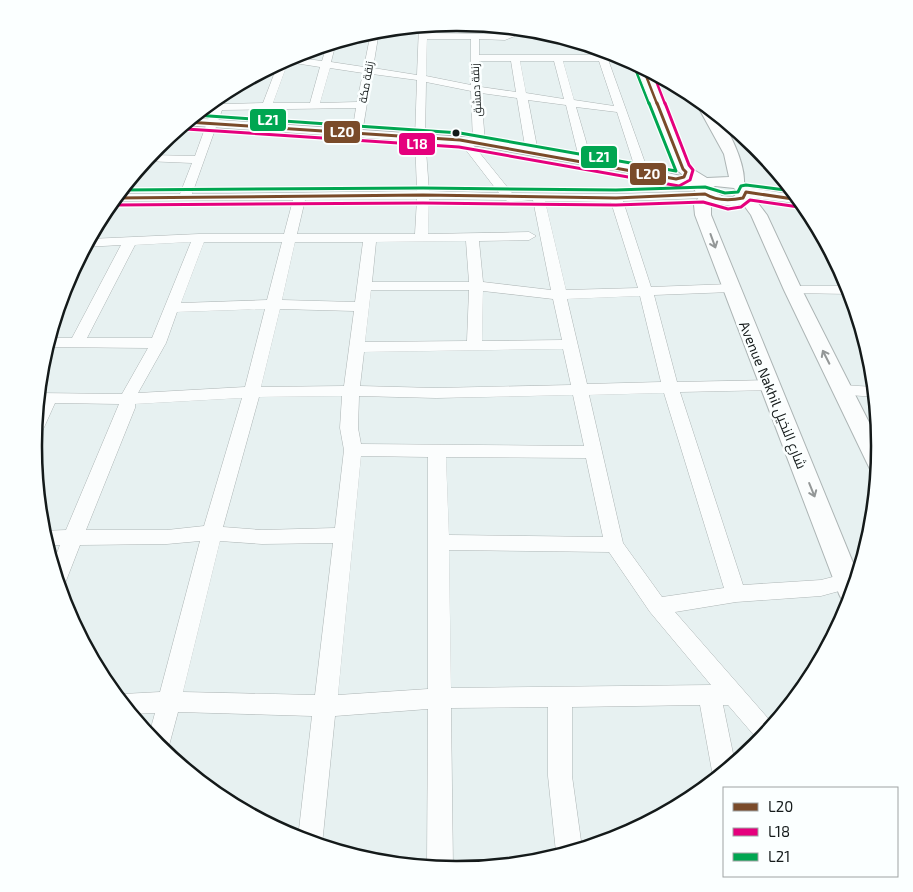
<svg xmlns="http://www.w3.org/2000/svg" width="913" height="892" viewBox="0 0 913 892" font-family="'Exo 2',Cairo,sans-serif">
<rect width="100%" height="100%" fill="#e7f1f1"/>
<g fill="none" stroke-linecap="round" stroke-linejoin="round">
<g stroke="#adb5b5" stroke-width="1">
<path id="minor" d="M427,25V33L504,34L508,33L509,28H517L515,36L505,40L479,39V55H598L596,48L605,51L648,171L646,173L642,174L636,171L617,112L576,107L592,162L586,165L580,162L566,105L528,100L538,152L532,155L526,152L517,98L481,93L485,142L479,145L473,142L471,91L426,82L425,137L429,191L499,193L466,150L454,140L456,138L460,137L474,146L512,193L616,194L709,191L711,194L709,197L705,198L623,201L651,287L731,284L736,285L738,288L736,291L731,292L654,295L677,382L770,380L776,381L778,385L776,389L770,390L680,392L743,585L821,580L848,573L855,575L857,578L854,587L821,596L736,602L675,612L773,724L759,741L728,705H723L735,763L715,779L712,771L700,705L572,707V776L582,848L558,856L556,852L548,776V707L451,708L453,869L427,867L428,709L335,716L322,845L298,838L312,716L178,712L167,753L149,735L155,713L131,714L117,696L123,694L160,692L200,541L167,544L80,545L64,586L59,587L52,566L60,545H46L42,531L66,530L119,404L55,403L41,434L34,435L38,393L122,394L148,348L46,347L49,338H72L121,245L85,247L89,239L199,234H284L293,200L112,201L118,194H180L192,163L145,161L150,155L195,156L212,109L211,107L216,99L225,92L227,94L224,104L263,103L278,64L291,57L322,61L327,45L336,42L331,62L364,67L371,32L379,31L373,68L417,75L419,26ZM427,39H471V85L426,76ZM479,61H511L516,92L481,87ZM520,61H554L564,99L526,93ZM563,61H599L614,106L574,100ZM288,62L320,67L310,103H273ZM330,68L363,73L357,102L320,103ZM372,74L417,80L415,137L417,191L192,194L222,110L356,108L352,133L357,136L362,133ZM417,199L415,234H297L305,200ZM429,199L505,200L510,202L533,200L551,290L483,282L479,241L529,240L536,236L529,232L428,234ZM545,201L611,202L638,288L566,290ZM466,241L469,282H372L376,242ZM191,242L152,338H87L135,245ZM204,242H282L267,300L181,303ZM295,242H363L355,302L282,300ZM371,290H469L467,341L365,342ZM483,291L553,299L562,340L482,341ZM640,296L661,382L587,384L567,299ZM265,309L245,387L138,393L166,343L177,312ZM280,309L354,311L344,386L261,387ZM563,349L571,385L436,388L360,386L364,352ZM664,393L724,588L662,597L623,543L589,395ZM573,395L584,446L361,444L358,428L359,396L436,398ZM342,396L340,428L344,450L335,528L262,530L223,527L259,397ZM242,398L204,526L167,530H86L135,408V404ZM361,456L428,457V689L338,695ZM446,457L586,458L603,537L449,535ZM220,541L262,544L333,543L315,695L183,692ZM449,550L609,552L650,612L711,685L451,688Z
M549,34L579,43L575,45L554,42Z
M793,286H848L851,294L788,293L786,290L788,287Z
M843,385L874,387L875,397L837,394L835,390L837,386Z"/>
</g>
<g stroke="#adb5b5" stroke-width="2">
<path id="tertiary" d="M639,65L651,72L689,167L707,178L729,177L724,154L696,103L699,100C704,104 710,108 715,113C728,126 745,163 744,182L751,188L795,195L803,204L754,198L767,215L802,290L880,444L878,471L870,469L867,463L784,290L751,215L743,204L732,206L711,203V215L858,575L849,604L843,602L839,594L695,215L694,205L699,197L694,189L642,175L479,146L183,125L191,118L479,138L642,167L685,177L676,169L637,68ZM715,186L734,188L738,193L733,197L722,196L709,189Z"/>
</g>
<use href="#minor" fill="#fbfdfd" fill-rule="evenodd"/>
<use href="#tertiary" fill="#fbfdfd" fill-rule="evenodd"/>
<g stroke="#fbffff" stroke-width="4.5">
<path id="bus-1-far1" d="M643,68L657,104"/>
</g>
<g stroke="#fbffff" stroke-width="5.5">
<path id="bus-1" d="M187,122L460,140L676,179L684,177L686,172L683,169L657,103
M115,198L423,195L616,198L705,194C717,201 729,201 743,198L746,192L800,200"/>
</g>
<g stroke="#fbffff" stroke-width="4.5">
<path id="bus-2-far1" d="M653,73L665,104"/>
</g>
<g stroke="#fbffff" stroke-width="5.5">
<path id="bus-2" d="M186,129L459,147L679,186L690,180L693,170L689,165L665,103
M115,205L423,203L616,205L703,202L728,209L741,207L750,200L799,207"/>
</g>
<g stroke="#fbffff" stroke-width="4.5">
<path id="bus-3-far1" d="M636,71L649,104"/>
</g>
<g stroke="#fbffff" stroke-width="5.5">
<path id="bus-3" d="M195,115L460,133L676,171L649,103
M121,190L423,188L616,190L705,187L725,193L738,192L741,186L746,185L793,191"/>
</g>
<use href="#bus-1-far1" stroke="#7a4b2a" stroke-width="2.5"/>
<use href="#bus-1" stroke="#7a4b2a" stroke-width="3"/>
<use href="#bus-2-far1" stroke="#e5007d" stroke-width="2.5"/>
<use href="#bus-2" stroke="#e5007d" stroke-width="3"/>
<use href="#bus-3-far1" stroke="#00a651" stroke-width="2.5"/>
<use href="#bus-3" stroke="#00a651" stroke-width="3"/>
</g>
<defs><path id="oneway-shaft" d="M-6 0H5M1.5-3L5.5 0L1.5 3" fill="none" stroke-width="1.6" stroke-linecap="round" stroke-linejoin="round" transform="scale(1.25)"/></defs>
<g stroke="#939797">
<use href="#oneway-shaft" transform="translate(713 241) rotate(70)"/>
<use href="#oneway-shaft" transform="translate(826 357) rotate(-117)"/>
<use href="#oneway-shaft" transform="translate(812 490) rotate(68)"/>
</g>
<circle fill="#141a1a" stroke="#fbffff" stroke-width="2" cx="456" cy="133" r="4.5"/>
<g text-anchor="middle" stroke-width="5" stroke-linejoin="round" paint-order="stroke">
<g font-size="11" fill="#141a1a" stroke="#fbffff">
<text transform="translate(366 82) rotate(-80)" y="4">زنقة مكة</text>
<text transform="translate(476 90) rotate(-93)" y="4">زنقة دمشق</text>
</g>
<g font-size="14" fill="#141a1a" stroke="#fbffff">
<text transform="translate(773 395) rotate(68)" y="5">Avenue Nakhil شارع النخيل</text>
</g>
</g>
<path d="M0 0H913V892H0ZM456 31H457A414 414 0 0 1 871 445V447A414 414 0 0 1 457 861H456A414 414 0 0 1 42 447V445A414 414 0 0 1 456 31Z" fill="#fbffff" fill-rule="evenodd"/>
<path fill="none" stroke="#141a1a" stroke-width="2.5" d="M456 31H457A414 414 0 0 1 871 445V447A414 414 0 0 1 457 861H456A414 414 0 0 1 42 447V445A414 414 0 0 1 456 31Z"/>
<g stroke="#fbffff" stroke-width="2">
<rect x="249" y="108" width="38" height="24" rx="5" fill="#00a651"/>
<rect x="323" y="120" width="38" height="24" rx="5" fill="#7a4b2a"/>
<rect x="398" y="132" width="38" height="24" rx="5" fill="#e5007d"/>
<rect x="580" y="145" width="38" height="24" rx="5" fill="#00a651"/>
<rect x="629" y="162" width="38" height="24" rx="5" fill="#7a4b2a"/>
</g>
<g font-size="14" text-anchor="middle" font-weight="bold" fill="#fff">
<text x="268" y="125">L21</text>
<text x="342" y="137">L20</text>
<text x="417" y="149">L18</text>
<text x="599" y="162">L21</text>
<text x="648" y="179">L20</text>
</g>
<rect x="723" y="787" width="175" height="90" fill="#fbffff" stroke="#9fa3a3"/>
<rect x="733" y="803" width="25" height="8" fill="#7a4b2a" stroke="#9fa3a3"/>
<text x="768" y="812" font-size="15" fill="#141a1a">L20</text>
<rect x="733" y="828" width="25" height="8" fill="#e5007d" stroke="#9fa3a3"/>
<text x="768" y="837" font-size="15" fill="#141a1a">L18</text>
<rect x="733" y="853" width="25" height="8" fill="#00a651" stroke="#9fa3a3"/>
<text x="768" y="862" font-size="15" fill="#141a1a">L21</text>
</svg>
